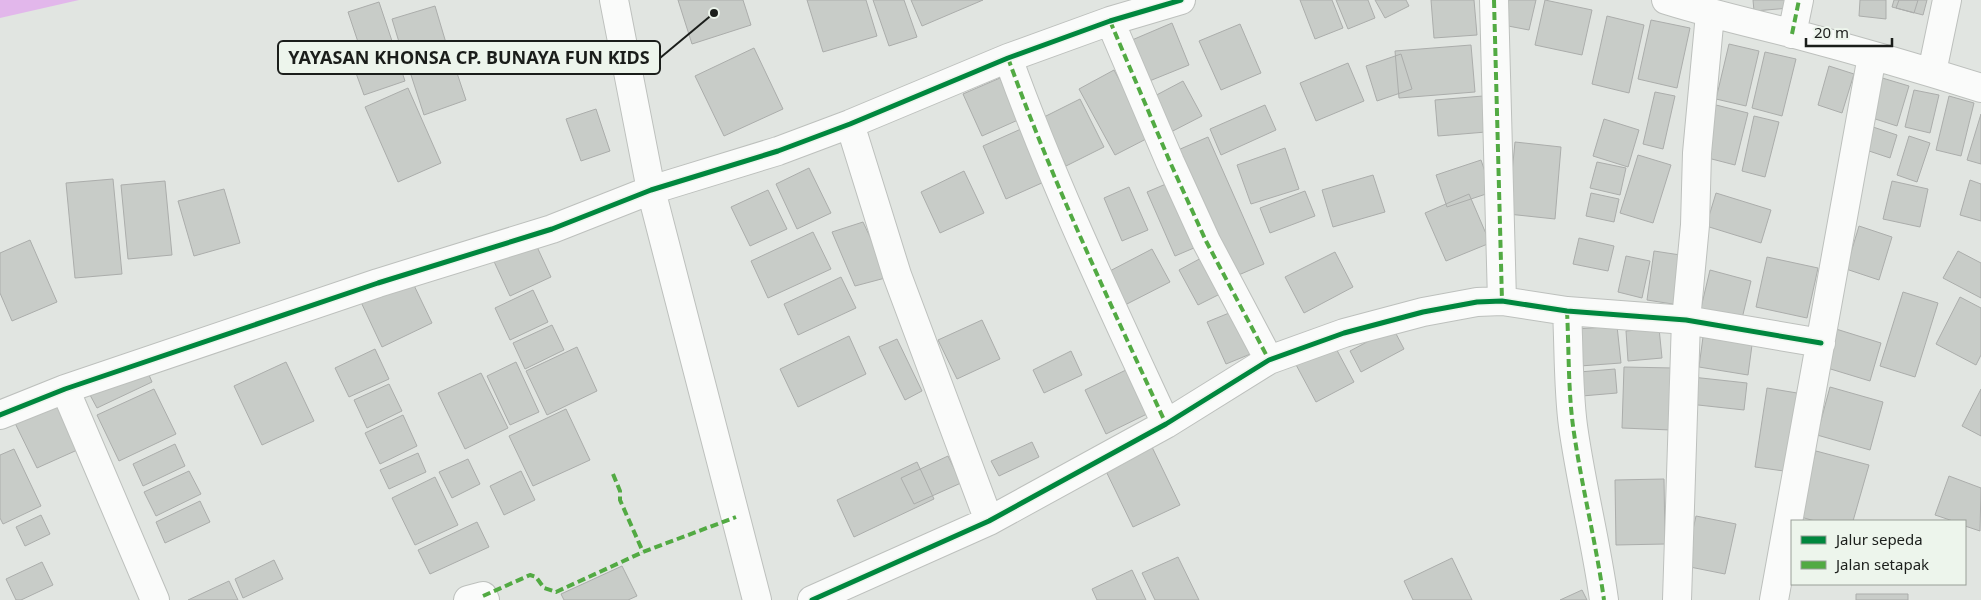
<svg xmlns="http://www.w3.org/2000/svg" width="1981" height="600" viewBox="0 0 1981 600" font-family="'Noto Sans',sans-serif">
<rect width="100%" height="100%" fill="#e1e5e1"/>
<path fill="#e2b7eb" d="M0,0H79L0,18Z"/>
<path fill="#c8ccc8" stroke="#abadab" d="M678,0H743L751,25L692,44Z
M807,0H866L877,36L823,52Z
M873,0H904L917,37L889,46Z
M911,0H983L922,26Z
M1300,0H1332L1343,28L1315,39Z
M1336,0H1368L1375,18L1348,29Z
M1375,0H1406L1409,6L1385,18Z
M1431,0H1474L1477,35L1434,38Z
M1508,0H1536L1529,30L1503,25Z
M1545,0L1592,10L1582,55L1535,45Z
M1753,0H1789L1790,8L1754,11Z
M1860,0H1886V19L1859,16Z
M1894,0H1927L1923,15L1892,7Z
M1899,0H1918L1914,13L1896,8Z
M379,2L393,44L362,54L348,12Z
M435,6L449,53L406,65L392,19Z
M1607,16L1644,25L1629,93L1592,84Z
M1651,20L1690,28L1677,88L1638,79Z
M1172,23L1189,65L1142,84L1125,43Z
M1240,24L1261,73L1221,90L1199,41Z
M1729,44L1759,51L1746,106L1716,99Z
M1471,45L1475,92L1399,98L1395,51Z
M754,48L783,109L724,136L695,76Z
M395,51L405,81L364,95L353,65Z
M1765,52L1796,59L1782,116L1752,108Z
M1401,54L1412,89L1377,101L1366,66Z
M453,61L466,100L424,115L411,75Z
M1348,63L1364,101L1316,121L1300,83Z
M1829,66L1854,74L1842,113L1818,105Z
M1114,70L1150,137L1115,155L1079,89Z
M1879,77L1909,86L1897,126L1866,116Z
M1000,78L1018,120L982,136L963,94Z
M1183,81L1202,116L1167,134L1149,99Z
M408,88L441,163L398,182L365,107Z
M1914,90L1939,95L1930,133L1905,127Z
M1655,92L1675,96L1663,149L1643,144Z
M1483,96L1486,132L1438,136L1435,100Z
M1949,96L1974,103L1961,156L1936,150Z
M1080,99L1104,147L1066,166L1042,118Z
M1265,105L1276,130L1221,155L1210,129Z
M1716,105L1748,113L1735,165L1704,157Z
M596,109L610,151L581,161L566,119Z
M1981,114V164L1967,160Z
M1754,116L1779,122L1765,177L1742,171Z
M1604,119L1639,130L1628,167L1593,156Z
M1864,124L1897,135L1890,158L1857,147Z
M1021,129L1044,182L1006,199L983,146Z
M1909,136L1930,143L1917,182L1897,175Z
M1208,137L1264,264L1234,277L1178,150Z
M1515,142L1561,147L1555,219L1508,214Z
M1285,148L1299,189L1251,204L1237,165Z
M1638,155L1671,165L1653,223L1620,213Z
M1481,160L1492,192L1447,207L1436,175Z
M1597,162L1626,168L1620,195L1590,188Z
M809,168L831,213L797,229L776,184Z
M964,171L984,213L940,233L921,192Z
M1373,175L1385,212L1333,227L1322,190Z
M113,179L122,274L75,278L66,183Z
M1970,180L1981,184V221L1960,215Z
M165,181L172,255L128,259L121,185Z
M1173,181L1201,245L1175,256L1147,192Z
M1892,181L1928,189L1920,227L1883,219Z
M1129,187L1148,230L1122,241L1104,198Z
M224,189L240,243L194,256L178,201Z
M768,190L787,229L750,246L731,207Z
M1305,191L1315,216L1270,233L1260,208Z
M1591,193L1619,199L1614,222L1586,216Z
M1716,193L1771,210L1761,243L1706,226Z
M1469,194L1490,243L1446,261L1425,213Z
M863,222L889,277L855,286L832,232Z
M1859,226L1892,237L1879,280L1846,269Z
M813,232L831,269L768,298L751,261Z
M532,236L551,277L510,296L491,255Z
M1579,238L1614,246L1608,271L1573,264Z
M30,240L57,302L12,321L0,293V253Z
M1152,249L1170,282L1123,306L1106,273Z
M1654,251L1687,256L1679,305L1647,300Z
M1958,251L1981,263V298L1943,278Z
M1335,252L1353,287L1304,313L1285,277Z
M1205,256L1224,292L1198,305L1179,270Z
M1626,256L1650,261L1642,298L1618,292Z
M1767,257L1818,268L1807,318L1756,307Z
M1710,270L1751,281L1740,327L1699,316Z
M410,277L432,323L382,347L360,300Z
M841,277L856,308L798,335L784,304Z
M533,290L548,322L510,340L495,308Z
M1903,292L1938,303L1915,377L1880,366Z
M1960,297L1981,308V355L1976,365L1936,344Z
M1234,311L1253,353L1226,364L1207,322Z
M982,320L1000,359L957,379L938,340Z
M552,325L564,350L525,369L513,343Z
M1617,326L1621,363L1580,366L1577,329Z
M1393,328L1404,349L1361,372L1350,351Z
M1659,328L1662,358L1628,361L1626,331Z
M1836,329L1881,343L1870,381L1824,367Z
M849,336L866,374L798,407L780,369Z
M1703,337L1752,345L1748,375L1699,367Z
M897,339L922,391L905,400L879,347Z
M1332,341L1354,382L1316,402L1294,361Z
M577,347L597,391L547,415L526,371Z
M375,349L389,379L349,397L335,368Z
M1071,351L1082,375L1044,393L1033,370Z
M286,362L314,421L262,445L234,386Z
M516,362L539,412L510,425L487,376Z
M1624,367L1673,368L1671,430L1622,428Z
M146,368L152,382L97,408L90,395Z
M1130,368L1151,412L1106,434L1085,390Z
M1615,369L1617,393L1582,396L1579,372Z
M481,373L508,428L465,449L438,393Z
M1692,377L1747,383L1744,410L1689,404Z
M389,384L402,411L367,428L354,400Z
M1830,387L1883,402L1870,450L1817,435Z
M1767,388L1803,394L1791,472L1755,467Z
M154,389L176,434L119,461L97,415Z
M1981,389V436L1962,426Z
M61,399L84,447L37,468L14,421Z
M566,409L590,460L533,486L509,436Z
M403,415L417,446L380,464L365,433Z
M1032,442L1039,457L999,476L991,461Z
M175,444L185,466L143,486L133,464Z
M1151,445L1180,505L1133,527L1104,467Z
M14,449L41,506L3,524L0,518V455Z
M1816,451L1869,465L1853,521H1815L1797,516Z
M418,453L426,472L389,489L380,470Z
M948,456L961,483L914,504L901,478Z
M468,459L480,484L452,498L439,472Z
M917,462L934,499L854,537L837,500Z
M189,471L201,494L156,516L144,492Z
M521,471L535,500L504,515L490,486Z
M1949,476L1981,488L1980,531L1965,526V521H1953L1935,515Z
M435,477L458,525L415,545L392,498Z
M1664,479L1665,544L1616,545L1615,480Z
M200,501L210,522L165,543L156,522Z
M41,515L50,534L25,546L16,527Z
M1696,516L1736,524L1725,574L1685,566Z
M477,522L489,547L430,574L418,550Z
M1178,557L1199,600H1155L1142,573Z
M1452,558L1472,600H1413L1404,581Z
M274,560L283,579L243,598L235,579Z
M42,562L53,585L21,600H16L6,579Z
M622,566L637,596L628,600H564L561,594Z
M1132,570L1146,600H1097L1092,589Z
M229,581L238,600H188Z
M1582,590L1587,600H1560Z
M1856,594H1908V600H1856Z"/>
<g fill="none" stroke-linecap="round" stroke-linejoin="round">
<g stroke="#bdc0bd" stroke-width="30">
<path id="minor" d="M614,0L651,190L757,600
M1494,0L1502,301
M1666,0C1708,13 1749,23 1791,33C1855,50 1918,68 1981,88
M1110,21L1170,162L1206,241L1269,360
M1792,34L1799,0
M1008,58C1053,183 1110,303 1166,424
M1932,72L1947,0
M850,124L897,275L989,521
M1567,311C1569,349 1568,388 1573,426C1581,484 1596,542 1604,600
M65,389L155,600
M0,415L65,389L378,283L552,229L651,190L778,151L850,124L1008,58L1110,21L1181,0
M468,600L483,596L485,600
M812,600L989,521L1166,424L1269,360L1344,333L1423,312L1477,302L1502,301L1567,311L1686,320L1821,343
M1677,600L1686,320L1695,225L1697,153L1710,14
M1774,600L1872,56"/>
</g>
<use href="#minor" stroke="#fafbfa" stroke-width="28"/>
<path stroke="#52aa43" stroke-width="4" stroke-dasharray="8 4" stroke-linecap="butt" d="M1494,0L1502,301
M1110,21L1170,162L1206,241L1269,360L1273,359
M1792,34L1799,0
M1008,58C1053,183 1110,303 1166,424
M1567,311C1569,349 1568,388 1573,426C1581,484 1596,542 1604,600
M613,474L620,491V500L643,552
M483,596L530,575L536,577L544,588L556,592L643,552L736,517"/>
<g stroke="#edf5ec" stroke-width="8">
<path id="cycleway" d="M0,415L65,389L378,283L552,229L651,190L778,151L850,124L1008,58L1110,21L1181,0
M812,600L989,521L1166,424L1269,360L1344,333L1423,312L1477,302L1502,301L1567,311L1686,320L1821,343"/>
</g>
<use href="#cycleway" stroke="#00873e" stroke-width="5"/>
</g>
<path fill="none" stroke="#1b1e1b" stroke-width="2" d="M714 13L660 58"/>
<circle fill="#1b1e1b" stroke="#edf5ec" stroke-width="2" cx="714" cy="13" r="5"/>
<rect fill="#edf5ec" stroke="#1b1e1b" stroke-width="2" x="278" y="41" width="382" height="33" rx="5"/>
<g font-size="18" text-anchor="middle" font-weight="bold" fill="#1b1e1b">
<text x="469" y="64">YAYASAN KHONSA CP. BUNAYA FUN KIDS</text>
</g>
<rect x="1791" y="520" width="175" height="65" fill="#edf5ec" stroke="#999f98"/>
<rect x="1801" y="536" width="25" height="8" fill="#00873e" stroke="#999f98"/>
<text x="1836" y="545" font-size="15" fill="#1b1e1b">Jalur sepeda</text>
<rect x="1801" y="561" width="25" height="8" fill="#52aa43" stroke="#999f98"/>
<text x="1836" y="570" font-size="15" fill="#1b1e1b">Jalan setapak</text>
<path d="M1806 38v8h86v-8" fill="none" stroke="#1b1e1b" stroke-width="2.5"/>
<text x="1814" y="38" font-size="15" fill="#1b1e1b" stroke="#edf5ec" stroke-width="4" paint-order="stroke">20 m</text>
</svg>
